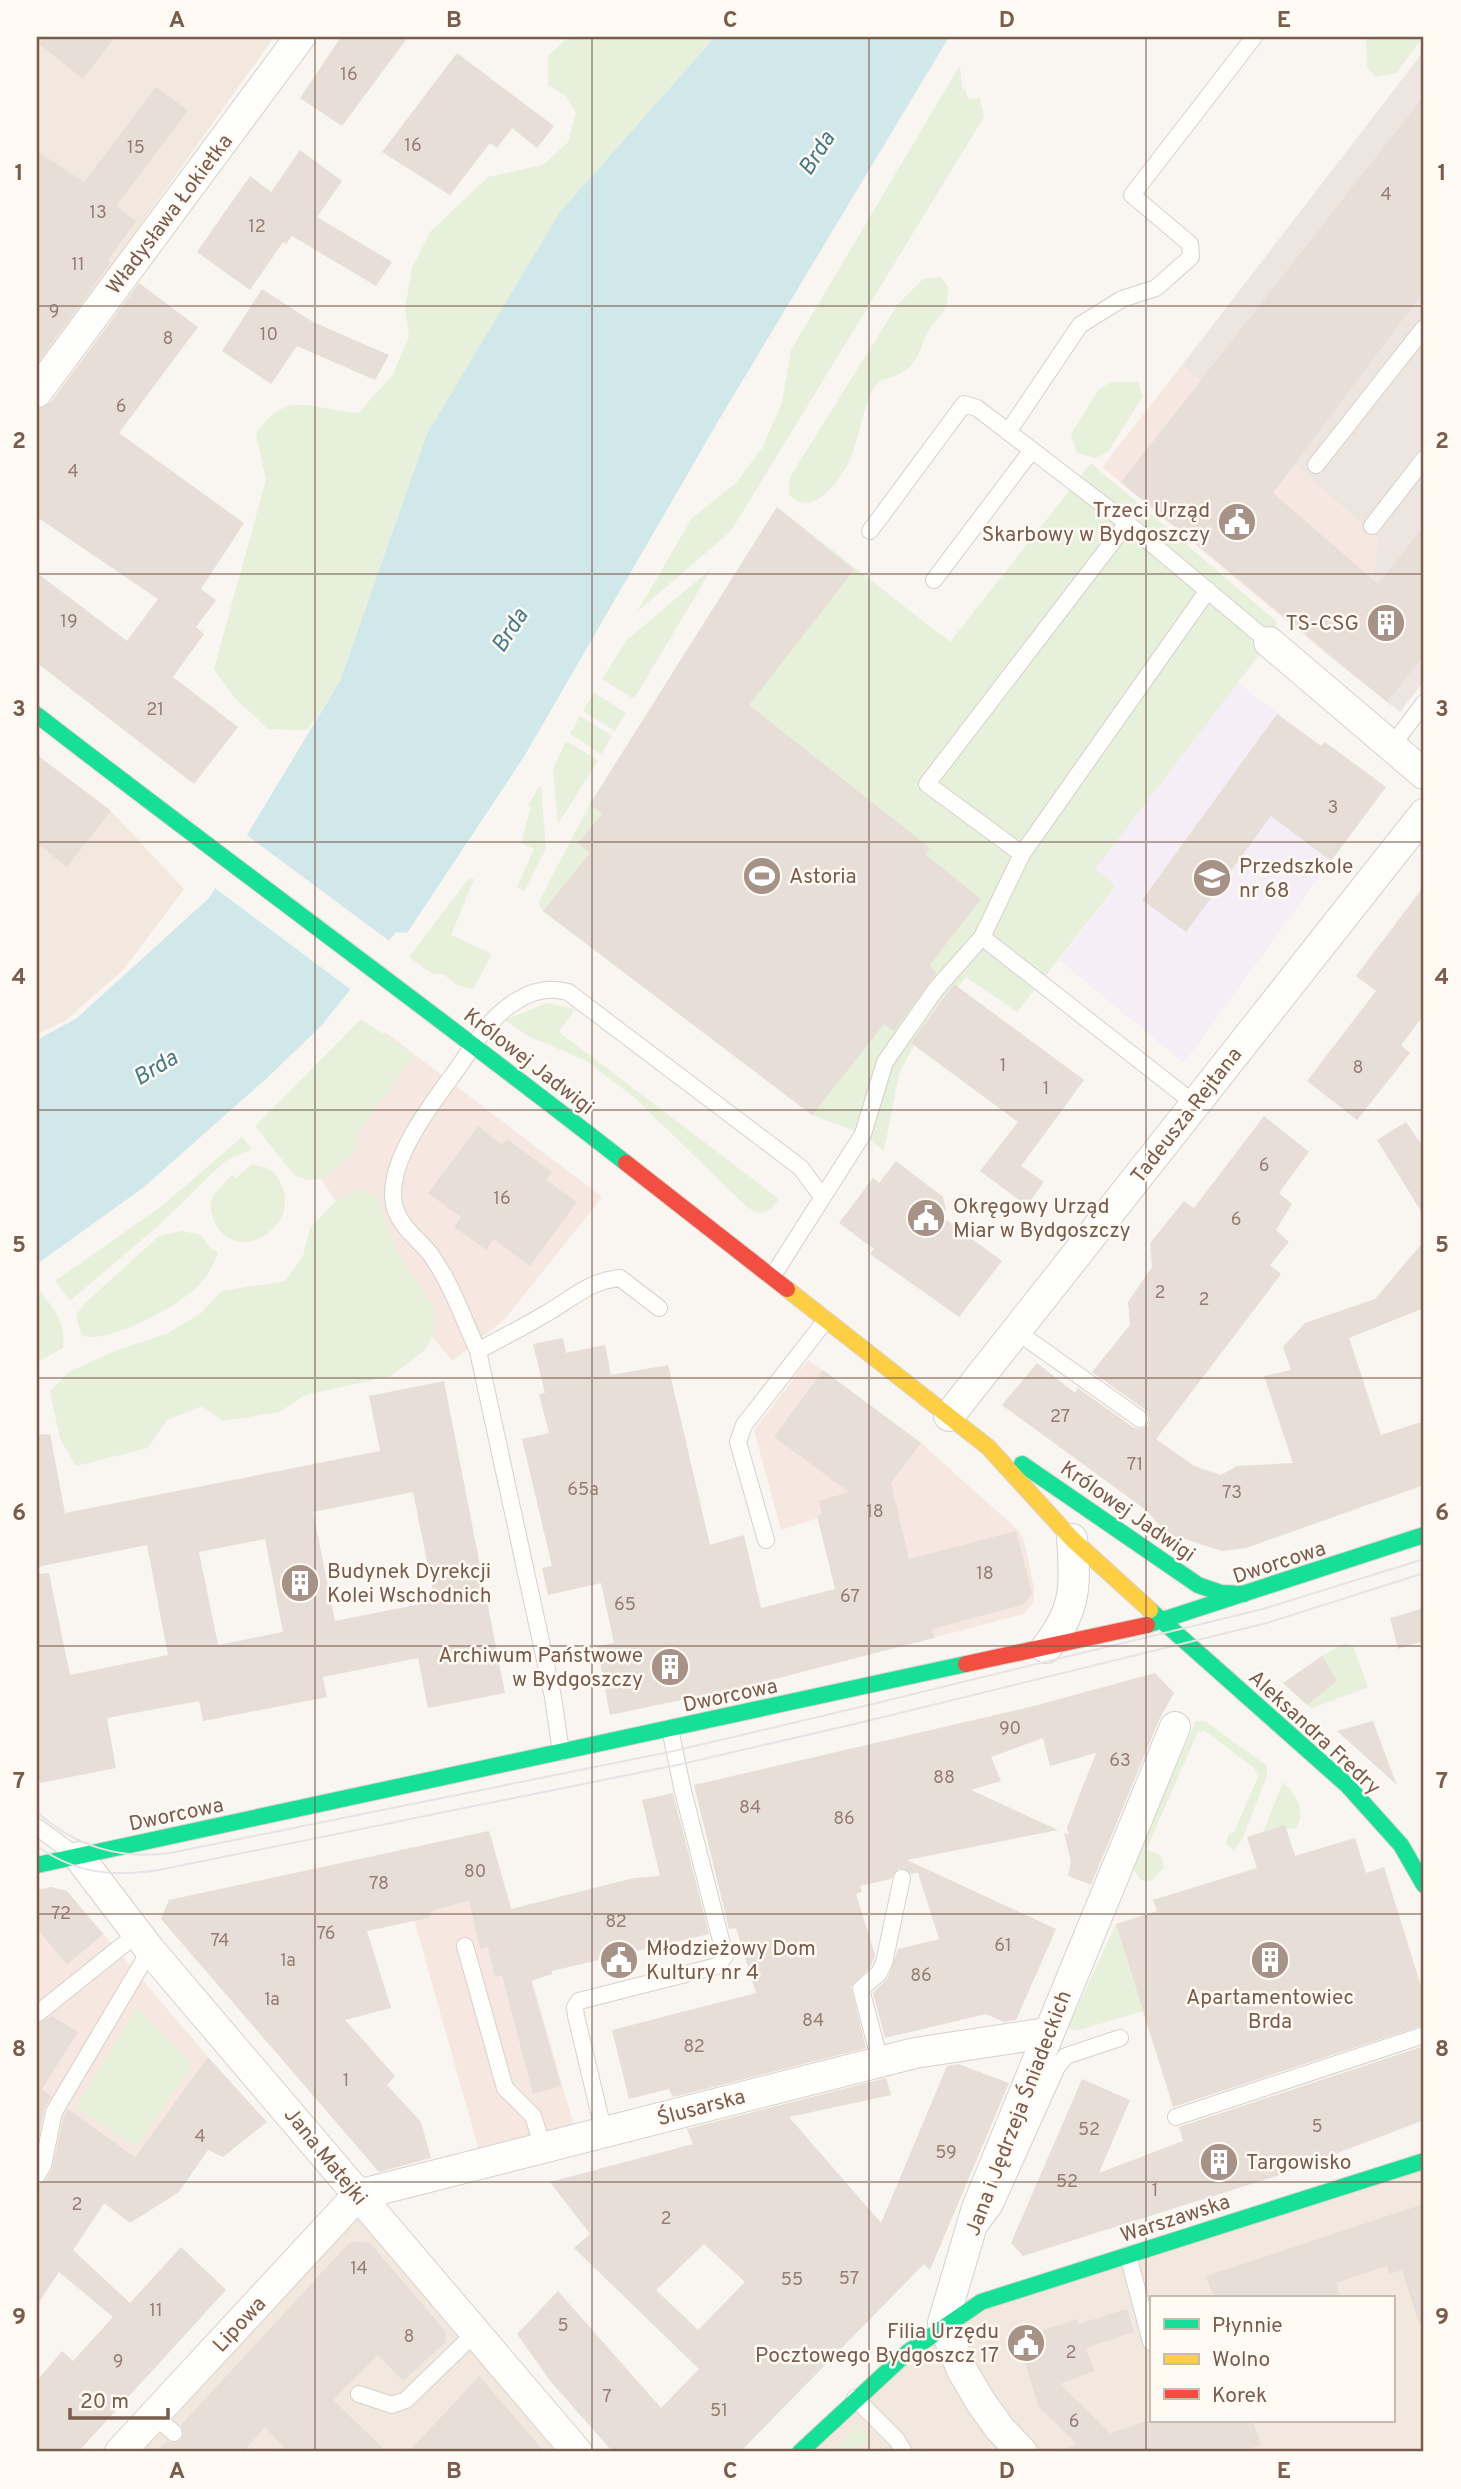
<svg xmlns="http://www.w3.org/2000/svg" width="1461" height="2489" viewBox="0 0 1461 2489" font-family="Overpass,sans-serif">
<rect width="100%" height="100%" fill="#f9f5f0"/>
<path fill="#f2e8de" fill-rule="evenodd" d="M37,37H274L37,370Z
M37,755L111,811L184,889L123,970L65,1021L37,1034Z
M1424,2161V2452H800L943,2323ZM1151,2298H1393V2421H1151Z
M358,2195L577,2452H120Z"/>
<path fill="#f6e8e1" d="M1182,365L1379,539L1370,595L1324,652L1102,467Z
M385,1032L602,1197L505,1319L452,1361L407,1305L299,1147Z
M808,1360L921,1443L1018,1530L1024,1540L1034,1588V1602L1024,1614L899,1647L852,1507L781,1530L754,1430Z
M489,1831L575,2129L480,2154L395,1852Z
M51,1887L67,1891L208,2057L135,2157L37,2305V1890Z"/>
<path fill="#ede5e0" d="M1424,51V681L1400,712L1324,652L1370,595L1379,539L1182,365Z"/>
<path fill="#f6eef6" d="M1237,682L1321,746L1331,861L1184,1063L1059,960L1116,887L1094,869Z"/>
<path fill="#e7f0db" d="M568,37H715L560,212L341,679L316,719L306,730L268,729L234,697L214,669L266,480L256,434C287,387 311,410 358,413L392,376L409,337L405,308L412,268L431,231L488,177L543,165L568,142L576,113L566,96L548,85V56Z
M1366,37H1423L1396,73L1376,77L1367,67Z
M960,65L962,89H965L968,99L980,98L984,117L731,531L637,612L692,518L736,483L762,448L782,403L791,350Z
M941,277L948,287C948,293 948,302 945,308C942,316 934,322 929,330C920,345 920,363 901,373C891,379 880,377 874,388C861,411 858,445 848,464C836,485 811,519 789,494L790,477L898,304L923,279Z
M1111,382H1138L1143,396L1108,452L1095,458L1077,453L1071,434L1099,389Z
M1091,463L1277,622L1269,642L1095,869L1116,886L1017,1012L966,977L916,1041L899,1074L884,1151L863,1134L812,1115L543,911L538,903L590,804L777,507L950,642Z
M712,568L634,699L602,679L627,640Z
M594,693L626,713L615,731L583,711Z
M580,716L612,736L601,754L570,734Z
M566,741L598,760L558,824L553,769Z
M541,787L546,849L524,891L517,887L534,849L521,843L531,807L528,806L538,788Z
M469,878L474,879L451,935L492,954L473,989L457,985L443,974H433L409,957Z
M547,1003L575,1009L559,1032L779,1199L772,1208L761,1214L747,1207L635,1098L585,1060L528,1036L505,1020Z
M361,1019L414,1056L357,1134L355,1152L323,1179L307,1180L294,1175L255,1126Z
M242,1137L252,1149L225,1161L159,1225L70,1301L55,1281L162,1206Z
M251,1165C264,1165 273,1169 279,1180C309,1232 218,1276 210,1204L214,1194L232,1175L236,1178Z
M357,1190L376,1195L397,1252L435,1309V1331L425,1350L391,1376L305,1395L279,1412L223,1421L202,1406L167,1420L148,1448L76,1466L60,1439L50,1391L69,1372L117,1350L166,1334L200,1314L222,1291L285,1281L303,1256L310,1228L336,1201Z
M182,1231L201,1235L211,1249L218,1252C214,1265 206,1279 195,1289C176,1307 106,1346 81,1335L76,1315L84,1304L159,1236Z
M41,1292C55,1311 66,1323 63,1348L37,1362V1294Z
M1344,1643L1353,1646L1368,1687L1312,1708L1307,1705L1336,1681L1322,1656Z
M1196,1721H1205L1267,1766V1776L1242,1840L1233,1850L1226,1843L1229,1834L1234,1832L1258,1777L1254,1768L1205,1731L1198,1732L1146,1850L1161,1855L1164,1867L1152,1881L1141,1880L1132,1867Z
M1283,1782C1296,1795 1306,1808 1297,1828L1286,1829L1285,1825L1263,1832Z
M1116,1924L1143,2011L1076,2031L1068,2028Z
M137,2007L192,2065L136,2147L76,2107Z
M858,2426L869,2437L854,2452H832Z"/>
<path fill="#d0e8ea" d="M715,37H949L720,418L525,755L407,933L396,932L322,1025L267,1078L144,1187L37,1264V1040L77,1018L209,898L341,679L427,434L560,212Z"/>
<path fill="#f9f5f0" d="M244,833L392,943L354,992L212,886Z"/>
<path fill="#e6ded7" fill-rule="evenodd" d="M37,37H115L83,79L37,42Z
M341,37H408L342,126L300,98Z
M457,53L554,126L537,148L512,128L497,148L490,143L450,195L382,152Z
M156,87L188,111L116,206L136,221L108,260L111,262L37,363V151L84,182Z
M1424,96V291L1273,493L1378,584L1424,526V655L1387,702L1121,482Z
M300,150L342,181L317,217L392,262L376,286L292,236L286,244L283,242L250,290L197,252L250,176L271,192Z
M139,283L198,327L119,433L244,523L201,589L216,600L196,627L204,634L173,677L238,727L194,784L37,663V573L127,641L158,599L37,517V409L51,402Z
M262,289L313,322L389,355L375,380L297,346L271,384L222,351Z
M777,507L854,570L749,705L930,848L925,854L981,899L929,966L937,972L894,1031L884,1024L812,1115L543,911L590,853L578,843L602,814L590,804Z
M1277,714L1321,746L1325,742L1386,787L1331,861L1271,816L1186,932L1142,900Z
M37,755L111,811L67,867L37,843Z
M1424,886V1015L1401,1045L1410,1053L1357,1120L1307,1081L1376,991L1356,976Z
M954,984L1084,1080L1021,1166L1044,1182L1027,1206L980,1171L1018,1122L911,1043Z
M1264,1116L1309,1152L1279,1193L1292,1204L1276,1230L1289,1242L1270,1265L1281,1274L1156,1439L1194,1466L1221,1475L1237,1466L1293,1463L1264,1376L1291,1370L1283,1347L1305,1323L1375,1299L1424,1241V1308L1349,1338L1381,1435L1424,1421V1485L1246,1548L1222,1551L1166,1533L1146,1510L1002,1405L1037,1363L1075,1393L1078,1388L1134,1428L1140,1429L1148,1426L1150,1419L1147,1411L1092,1372L1130,1325L1128,1302L1152,1267L1150,1243L1184,1201L1194,1208Z
M1406,1122L1424,1148V1216L1377,1140Z
M478,1126L502,1145L507,1139L552,1172L546,1180L577,1202L530,1266L494,1239L486,1250L454,1227L461,1217L428,1193Z
M896,1161L943,1197L946,1210L941,1216L1002,1261L959,1317L870,1254L874,1249L839,1223L873,1178L879,1183Z
M563,1338L566,1353L605,1345L611,1375L668,1365L710,1545L744,1535L761,1608L835,1589L817,1516L822,1514L819,1501L849,1492L774,1437L823,1370L921,1443L891,1483L909,1559L1016,1531L1032,1593L1025,1604L932,1629L934,1638L743,1687L610,1715L597,1646L614,1643L601,1583L548,1595L542,1568L552,1566L522,1439L549,1433L539,1394L545,1393L533,1344Z
M444,1381L505,1693L428,1708L418,1658L323,1677L327,1697L203,1721L199,1701L107,1718L116,1768L40,1783L37,1766V1574L49,1573L70,1675L168,1655L147,1545L37,1567V1435L50,1434L65,1513L380,1451L369,1396ZM413,1492L435,1601L335,1621L313,1512ZM265,1539L283,1632L218,1645L199,1552Z
M1424,1608V1641L1398,1649L1390,1618Z
M1322,1656L1337,1681L1307,1705L1283,1683Z
M1155,1673L1174,1693L1159,1720L1091,1885L1068,1876L1071,1862L1064,1833L1069,1835L1067,1827L1096,1753L1050,1766L1043,1738L991,1757L1001,1781L971,1790L1058,1830L907,1860L1056,1929L1016,2020L1004,2022L986,2014L885,2038L873,1993L888,1978L898,1949L939,1939L918,1873L912,1874L899,1868L891,1879L860,1886L862,1892L856,1894L875,1955L871,1966L851,1987L866,2048L673,2097L669,2089L629,2099L612,2030L756,1993L736,1928L729,1929L694,1785L1034,1706Z
M1373,1721L1385,1754L1397,1785L1337,1731Z
M673,1793L709,1934L552,1971V1974L531,1981L561,2086L533,2094L502,1975L495,1977L488,1947L480,1949L469,1900L432,1911L428,1918L367,1931L391,2008L345,2020L395,2076L387,2085L421,2122L431,2158L379,2172L161,1919L169,1900L489,1831L511,1909L634,1878L660,1876L642,1800Z
M1285,1825L1295,1856L1355,1838L1366,1873L1384,1867L1424,1996V2025L1173,2107L1116,1924L1157,1911L1153,1900L1257,1868L1247,1837Z
M51,1887L67,1891L103,1934L67,1965L37,1928V1890Z
M52,2016L78,2032L42,2089L51,2096L44,2109L37,2143V2024Z
M1424,2046V2120L1280,2175L1023,2256L1011,2243L1082,2079L1130,2100L1099,2173L1183,2141L1179,2127Z
M208,2057L267,2122L223,2157L208,2150L179,2192L130,2223L104,2203L73,2250L130,2303L181,2247L226,2290L78,2452H37V2381L62,2351L73,2361L113,2317L59,2272L37,2305V2186L46,2182L52,2170L64,2116L68,2109L135,2157Z
M958,2064L1009,2083L930,2270L924,2264L740,2452H613L551,2382L517,2334L558,2291L661,2408L699,2369L574,2248L590,2234L550,2182L693,2144L687,2129L886,2078L891,2095L789,2117L881,2223L947,2066ZM704,2244L745,2282L698,2330L656,2290Z
M1424,2204V2322L1419,2323L1402,2270L1389,2274L1387,2266L1336,2283L1341,2298H1214L1206,2276Z
M350,2242L370,2243L446,2332V2342L403,2381L378,2355L333,2400L387,2452H288L265,2427L243,2452H156L167,2441L172,2443L181,2440L184,2434L181,2425Z
M1127,2309L1134,2332L1086,2348L1094,2371L1060,2384L1109,2432L1108,2434L1147,2421H1253L1261,2445L1239,2452H1068V2447L1077,2444L1039,2407L1017,2339L1077,2319L1079,2324Z
M479,2376L545,2452H408L447,2411Z"/>
<g fill="none" stroke-linecap="round" stroke-linejoin="round">
<g stroke="#d7d1cb" stroke-width="18">
<path id="lane" d="M1008,432L1080,325L1122,299L1156,288L1191,257L1190,244L1132,195L1254,37
M1316,465L1424,328
M1372,526L1424,459
M870,531L964,404L977,408L1127,523
M934,580L1032,450
M1391,747L1424,703
M1022,854L927,784L1127,523L1269,642
M982,937L1022,854L1208,590
M772,1277L863,1134L885,1062L936,989L982,937L1195,1104
M1016,1331L1140,1419
M478,1351C501,1338 524,1327 547,1313C573,1298 589,1281 620,1278L659,1308
M766,1540L738,1442L744,1425L826,1320
M561,1752L553,1697L478,1351C463,1318 452,1285 431,1255C418,1238 399,1227 394,1204C386,1163 430,1106 452,1076C473,1048 487,1018 518,1000C534,990 550,987 568,992L801,1168L822,1197
M37,1827L71,1852
M465,1946L505,2088L533,2116L544,2150
M37,2014L138,1933
M880,2061L861,1989L879,1973L884,1963L902,1878
M1176,2117L1424,2035
M604,2133L576,2016L575,2007L579,2001L717,1966L725,1956L682,1787L670,1729
M37,2176L43,2165L54,2112L150,1950
M979,2227L994,2207L1057,2067L1066,2056L1120,2038
M1128,2255L1151,2342
M359,2394L392,2405L406,2400L474,2334
M855,2398L897,2440L904,2452
M154,2415L174,2433"/>
</g>
<g stroke="#d7d1cb" stroke-width="32">
<path id="street" d="M37,392L300,37
M1269,642L1424,774
M949,1416L1424,814
M1046,1648C1076,1610 1076,1586 1072,1539
M79,1857L150,1950L577,2452
M120,2452L358,2195L915,2053L1047,2033
M1022,2452L1000,2429L980,2401L962,2370L943,2323L977,2208L1175,1727"/>
</g>
<g stroke="#d9d2cb" stroke-width="18">
<path id="fast" d="M37,715C232,866 432,1011 626,1163
M1022,1464L1198,1585L1221,1593L1244,1594
M1150,1610L1347,1785L1401,1845L1424,1885
M1147,1625L1424,1535
M37,1865L966,1664
M800,2452L908,2352L981,2302L1424,2161"/>
</g>
<g stroke="#d9d2cb" stroke-width="18">
<path id="slow" d="M787,1289L988,1447L1072,1539L1150,1610"/>
</g>
<g stroke="#d9d2cb" stroke-width="18">
<path id="jam" d="M626,1163L787,1289
M966,1664L1147,1625"/>
</g>
<use href="#lane" stroke="#fefefd" stroke-width="16"/>
<use href="#street" stroke="#fefefd" stroke-width="30"/>
<use href="#fast" stroke="#16e098" stroke-width="16"/>
<use href="#slow" stroke="#ffcf43" stroke-width="16"/>
<use href="#jam" stroke="#f24e42" stroke-width="16"/>
<path stroke="#e6e3e7" stroke-width="2" d="M37,1812C74,1846 120,1860 170,1853L674,1751L856,1708L1263,1609L1424,1559
M37,1846C76,1874 114,1877 159,1870L677,1765L859,1723L1267,1623L1424,1573"/>
</g>
<path fill="none" stroke="#7a5c4d" stroke-width="2" stroke-opacity="0.55" d="M315,37V2452M592,37V2452M869,37V2452M1146,37V2452M37,306H1424M37,574H1424M37,842H1424M37,1110H1424M37,1378H1424M37,1646H1424M37,1914H1424M37,2182H1424"/>
<defs>
<g id="civic-disc" transform="scale(2.0125)"><circle r="9.5" fill="#a69286" stroke="#fffaf3"/><path d="M-.6-6.5H3V-4.5H.6V-3L4-1V1h2V6H-6V1h2V-1L-.6-3ZM-1.2 2.5V6h2.4V2.5Z" fill="#fff"/></g>
<g id="building-disc" transform="scale(2.0125)"><circle r="9.5" fill="#a69286" stroke="#fffaf3"/><path d="M-4-6H4V6H1V3H-1V6H-4ZM-2.5-4.3h1.7v1.8h-1.7ZM.8-4.3h1.7v1.8H.8ZM-2.5-1h1.7V.8h-1.7ZM.8-1h1.7V.8H.8Z" fill="#fff"/></g>
<g id="stadium-disc" transform="scale(2.0125)"><circle r="9.5" fill="#a69286" stroke="#fffaf3"/><path d="M0-5a6.5 5 0 1 0 0 10a6.5 5 0 1 0 0-10ZM-3.5-1.8h7v3.6h-7Z" fill="#fff"/></g>
<g id="school-disc" transform="scale(2.0125)"><circle r="9.5" fill="#a69286" stroke="#fffaf3"/><path d="M0-5L7-2L0 1L-7-2ZM-4 1L0 2.5L4 1V4Q0 6-4 4Z" fill="#fff"/></g>
</defs>
<g fill-rule="evenodd">
<use href="#civic-disc" x="1237" y="522"/>
<use href="#building-disc" x="1386" y="623"/>
<use href="#stadium-disc" x="762" y="876"/>
<use href="#school-disc" x="1212" y="878"/>
<use href="#civic-disc" x="926" y="1218"/>
<use href="#building-disc" x="300" y="1583"/>
<use href="#building-disc" x="670" y="1667"/>
<use href="#civic-disc" x="619" y="1960"/>
<use href="#building-disc" x="1270" y="1960"/>
<use href="#building-disc" x="1219" y="2162"/>
<use href="#civic-disc" x="1026" y="2343"/>
</g>
<g text-anchor="middle" stroke-width="5" stroke-linejoin="round" paint-order="stroke">
<g font-size="18" fill="#977e72">
<text x="349" y="80">16</text>
<text x="413" y="151">16</text>
<text x="136" y="153">15</text>
<text x="1386" y="200">4</text>
<text x="98" y="218">13</text>
<text x="257" y="232">12</text>
<text x="78" y="270">11</text>
<text x="54" y="317">9</text>
<text x="269" y="340">10</text>
<text x="168" y="344">8</text>
<text x="121" y="412">6</text>
<text x="73" y="477">4</text>
<text x="69" y="627">19</text>
<text x="155" y="715">21</text>
<text x="1333" y="813">3</text>
<text x="1003" y="1071">1</text>
<text x="1358" y="1073">8</text>
<text x="1046" y="1094">1</text>
<text x="1264" y="1171">6</text>
<text x="502" y="1204">16</text>
<text x="1236" y="1225">6</text>
<text x="1160" y="1298">2</text>
<text x="1204" y="1305">2</text>
<text x="1060" y="1422">27</text>
<text x="1135" y="1470">71</text>
<text x="583" y="1495">65a</text>
<text x="1232" y="1498">73</text>
<text x="875" y="1517">18</text>
<text x="985" y="1579">18</text>
<text x="850" y="1602">67</text>
<text x="625" y="1610">65</text>
<text x="1010" y="1734">90</text>
<text x="1120" y="1766">63</text>
<text x="944" y="1783">88</text>
<text x="750" y="1813">84</text>
<text x="844" y="1824">86</text>
<text x="475" y="1877">80</text>
<text x="379" y="1889">78</text>
<text x="61" y="1919">72</text>
<text x="616" y="1927">82</text>
<text x="326" y="1939">76</text>
<text x="220" y="1946">74</text>
<text x="1003" y="1951">61</text>
<text x="288" y="1966">1a</text>
<text x="921" y="1981">86</text>
<text x="272" y="2005">1a</text>
<text x="813" y="2026">84</text>
<text x="694" y="2052">82</text>
<text x="346" y="2086">1</text>
<text x="1317" y="2132">5</text>
<text x="1089" y="2135">52</text>
<text x="200" y="2142">4</text>
<text x="946" y="2158">59</text>
<text x="1067" y="2187">52</text>
<text x="1155" y="2196">1</text>
<text x="77" y="2210">2</text>
<text x="666" y="2224">2</text>
<text x="359" y="2274">14</text>
<text x="849" y="2284">57</text>
<text x="792" y="2285">55</text>
<text x="156" y="2316">11</text>
<text x="563" y="2331">5</text>
<text x="409" y="2342">8</text>
<text x="1071" y="2358">2</text>
<text x="118" y="2367">9</text>
<text x="607" y="2402">7</text>
<text x="719" y="2416">51</text>
<text x="1074" y="2427">6</text>
</g>
<g font-size="21" fill="#7a5c4d" stroke="#fffaf3">
<text transform="translate(169 214) rotate(-53)" y="7">Władysława Łokietka</text>
<text transform="translate(529 1061) rotate(38)" y="7">Królowej Jadwigi</text>
<text transform="translate(1186 1115) rotate(-52)" y="7">Tadeusza Rejtana</text>
<text transform="translate(1128 1511) rotate(35)" y="7">Królowej Jadwigi</text>
<text transform="translate(1279 1562) rotate(-18)" y="7">Dworcowa</text>
<text transform="translate(730 1695) rotate(-12)" y="7">Dworcowa</text>
<text transform="translate(1315 1732) rotate(43)" y="7">Aleksandra Fredry</text>
<text transform="translate(176 1814) rotate(-12)" y="7">Dworcowa</text>
<text transform="translate(701 2107) rotate(-15)" y="7">Ślusarska</text>
<text transform="translate(1018 2113) rotate(-69)" y="7">Jana i Jędrzeja Śniadeckich</text>
<text transform="translate(326 2156) rotate(51)" y="7">Jana Matejki</text>
<text transform="translate(1175 2218) rotate(-18)" y="7">Warszawska</text>
<text transform="translate(239 2324) rotate(-47)" y="7">Lipowa</text>
</g>
<g font-size="21" fill="#7a5c4d" stroke="#fffaf3" text-anchor="start">
<text x="1210" y="517" text-anchor="end">Trzeci Urząd<tspan x="1210" dy="24">Skarbowy w Bydgoszczy</tspan></text>
<text x="1359" y="630" text-anchor="end">TS-CSG</text>
<text x="1239" y="873">Przedszkole<tspan x="1239" dy="24">nr 68</tspan></text>
<text x="789" y="883">Astoria</text>
<text x="953" y="1213">Okręgowy Urząd<tspan x="953" dy="24">Miar w Bydgoszczy</tspan></text>
<text x="327" y="1578">Budynek Dyrekcji<tspan x="327" dy="24">Kolei Wschodnich</tspan></text>
<text x="643" y="1662" text-anchor="end">Archiwum Państwowe<tspan x="643" dy="24">w Bydgoszczy</tspan></text>
<text x="646" y="1955">Młodzieżowy Dom<tspan x="646" dy="24">Kultury nr 4</tspan></text>
<text x="1270" y="2004" text-anchor="middle">Apartamentowiec<tspan x="1270" dy="24">Brda</tspan></text>
<text x="1246" y="2169">Targowisko</text>
<text x="999" y="2338" text-anchor="end">Filia Urzędu<tspan x="999" dy="24">Pocztowego Bydgoszcz 17</tspan></text>
</g>
<g font-size="23" font-style="italic" fill="#437c86" stroke="#fffaf3">
<text transform="translate(816 153) rotate(-57)" y="8">Brda</text>
<text transform="translate(509 630) rotate(-57)" y="8">Brda</text>
<text transform="translate(155 1067) rotate(-31)" y="8">Brda</text>
</g>
</g>
<rect width="1461" height="2489" fill="none" stroke="#fffaf3" stroke-width="77"/>
<rect x="1150" y="2296" width="245" height="126" fill="#fffaf3" stroke="#cabbb1" stroke-width="2"/>
<rect x="1164" y="2319" width="35" height="10" fill="#16e098" stroke="#cabbb1" stroke-width="2"/>
<text x="1212" y="2332" font-size="21" fill="#7a5c4d">Płynnie</text>
<rect x="1164" y="2354" width="35" height="10" fill="#ffcf43" stroke="#cabbb1" stroke-width="2"/>
<text x="1212" y="2366" font-size="21" fill="#7a5c4d">Wolno</text>
<rect x="1164" y="2389" width="35" height="10" fill="#f24e42" stroke="#cabbb1" stroke-width="2"/>
<text x="1212" y="2402" font-size="21" fill="#7a5c4d">Korek</text>
<path d="M70 2408v10h98v-10" fill="none" stroke="#7a5c4d" stroke-width="3.5"/>
<text x="80" y="2408" font-size="21" fill="#7a5c4d" stroke="#fffaf3" stroke-width="5" paint-order="stroke">20 m</text>
<rect x="38" y="38" width="1384" height="2412" fill="none" stroke="#7a5c4d" stroke-width="2.5"/>
<g font-size="23" text-anchor="middle" font-weight="bold" fill="#7a5c4d">
<text x="177" y="27">A</text>
<text x="454" y="27">B</text>
<text x="730" y="27">C</text>
<text x="1007" y="27">D</text>
<text x="1284" y="27">E</text>
<text x="19" y="180">1</text>
<text x="1442" y="180">1</text>
<text x="19" y="448">2</text>
<text x="1442" y="448">2</text>
<text x="19" y="716">3</text>
<text x="1442" y="716">3</text>
<text x="19" y="984">4</text>
<text x="1442" y="984">4</text>
<text x="19" y="1252">5</text>
<text x="1442" y="1252">5</text>
<text x="19" y="1520">6</text>
<text x="1442" y="1520">6</text>
<text x="19" y="1788">7</text>
<text x="1442" y="1788">7</text>
<text x="19" y="2056">8</text>
<text x="1442" y="2056">8</text>
<text x="19" y="2324">9</text>
<text x="1442" y="2324">9</text>
<text x="177" y="2478">A</text>
<text x="454" y="2478">B</text>
<text x="730" y="2478">C</text>
<text x="1007" y="2478">D</text>
<text x="1284" y="2478">E</text>
</g>
</svg>
